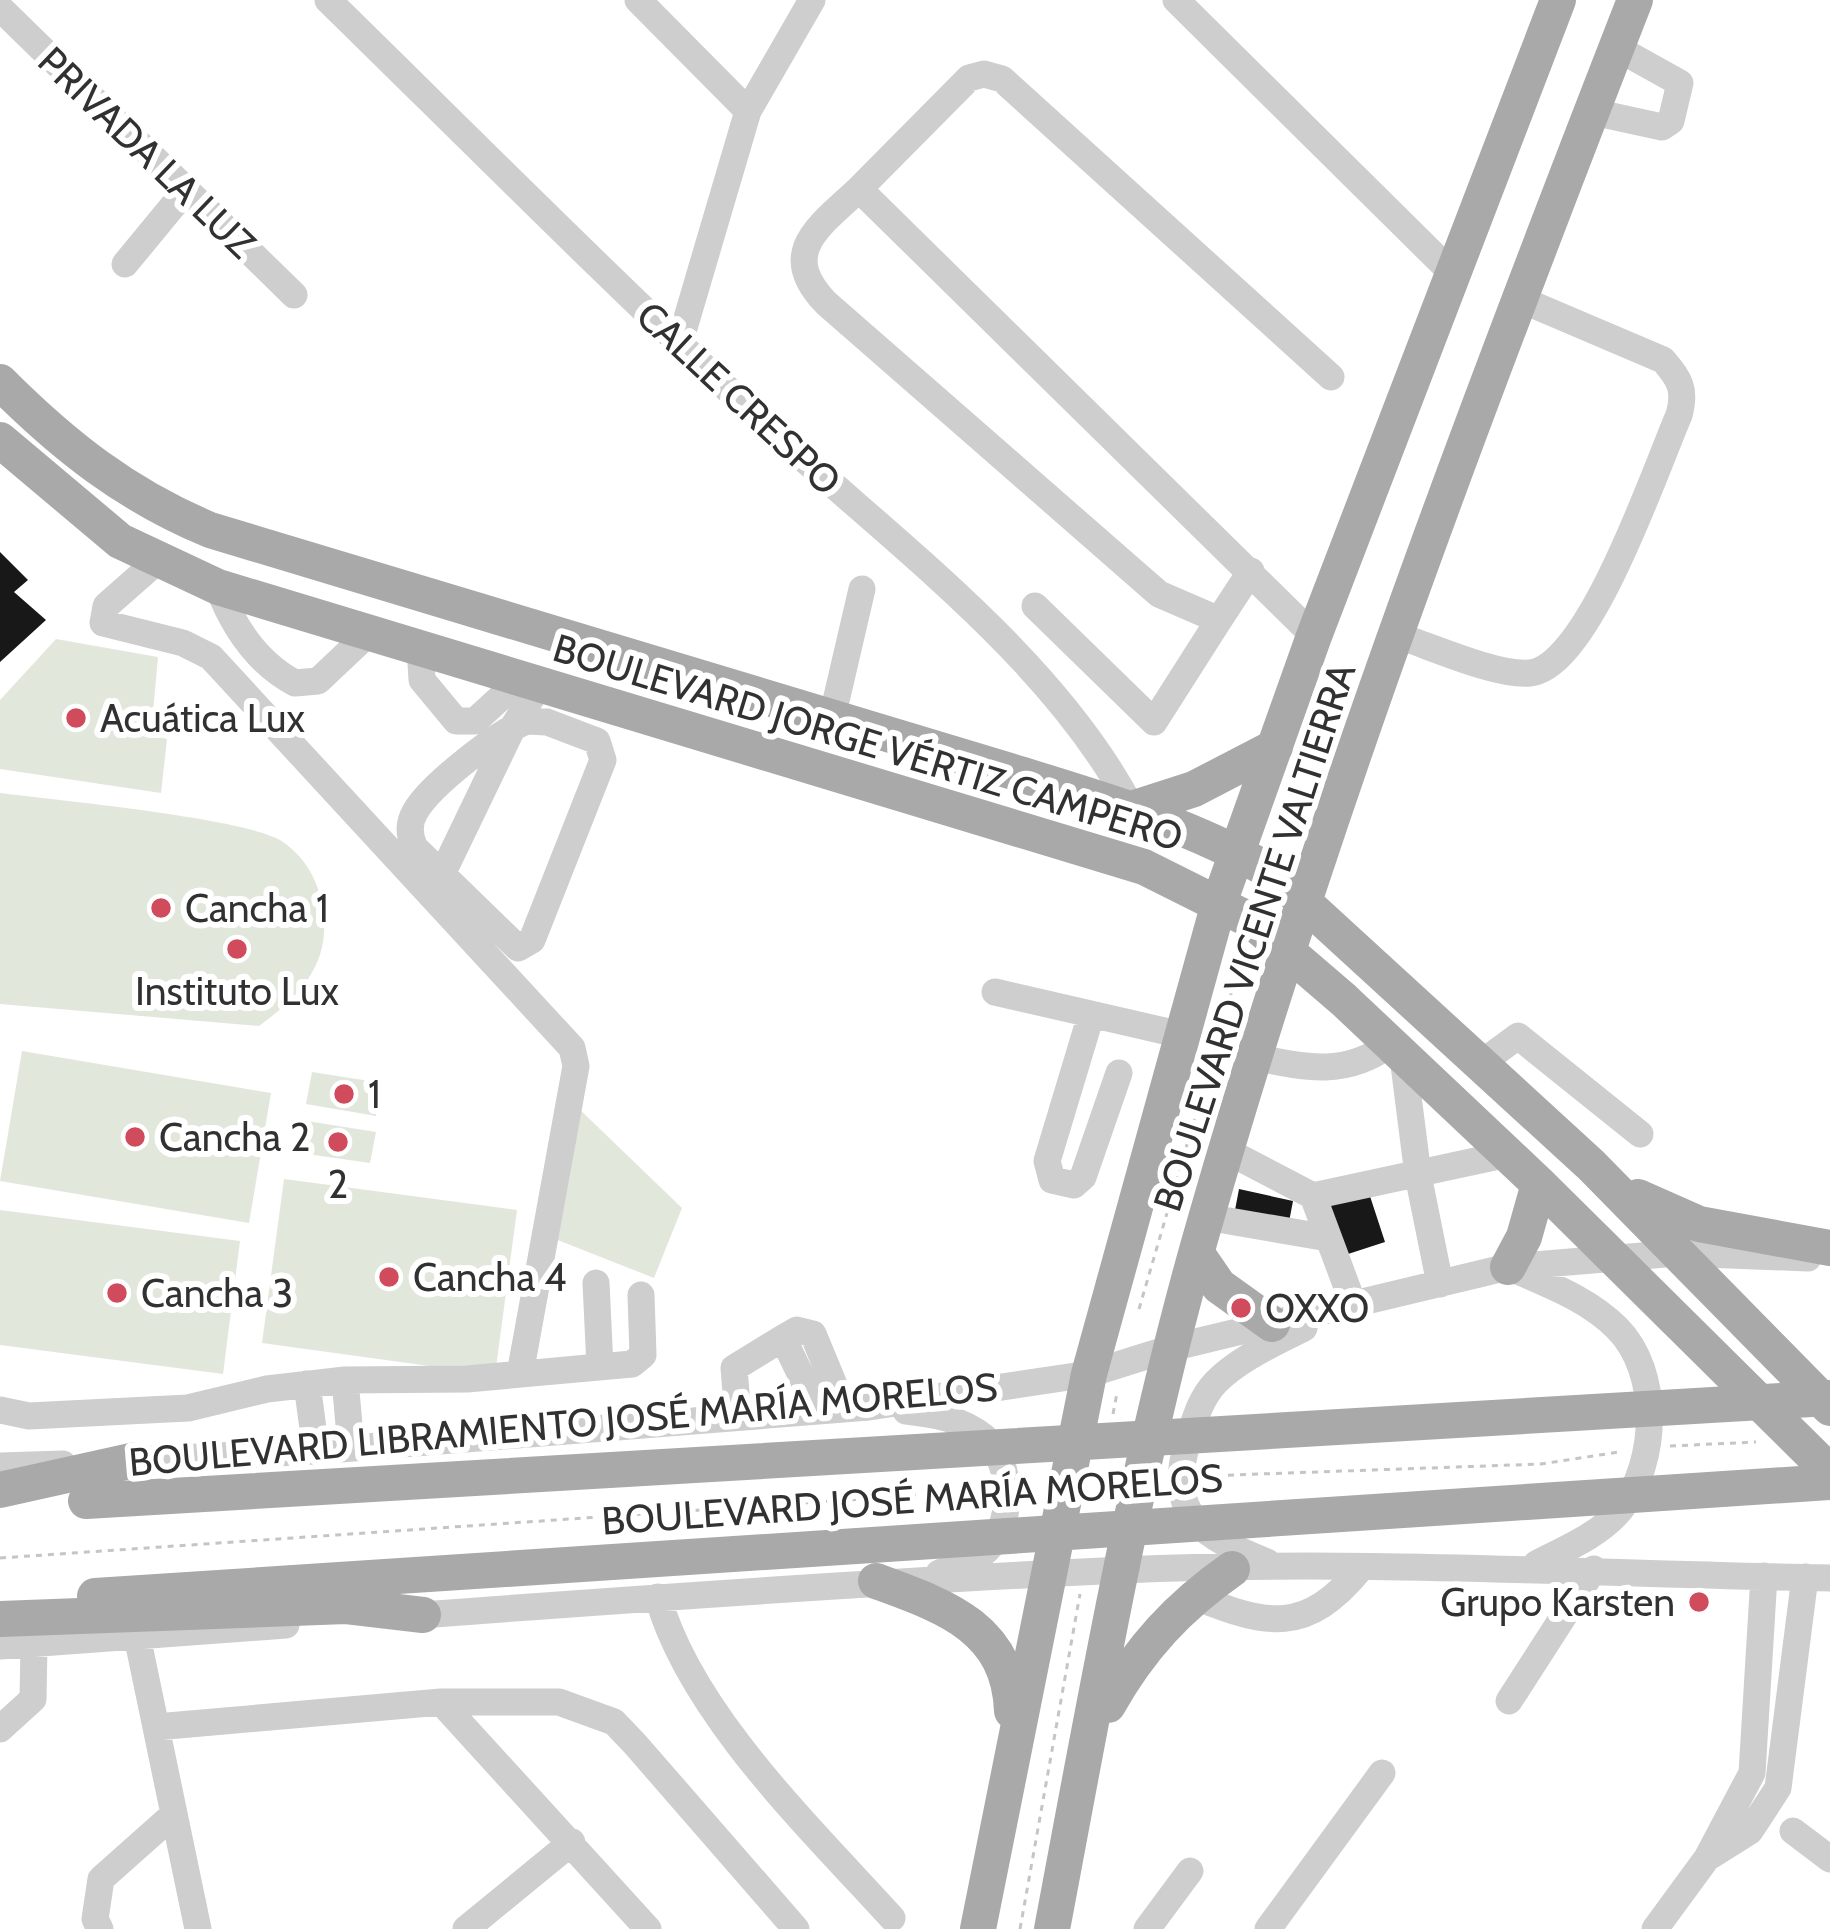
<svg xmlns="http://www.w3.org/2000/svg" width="1830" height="1929" viewBox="0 0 1830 1929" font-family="Cabin,sans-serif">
<rect width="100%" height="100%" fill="#fff"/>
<path fill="#e2e7dc" d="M56,639L158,657L151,735L167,739L161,793L0,769V700Z
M0,793C53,800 250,818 283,842C311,862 322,889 324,922C327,968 295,1000 259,1026L0,1004Z
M22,1051L271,1093L249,1223L0,1181Z
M312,1072L382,1083L376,1116L306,1104Z
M574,1104L682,1208L654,1278L550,1237Z
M307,1121L376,1132L370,1163L300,1153Z
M284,1179L517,1210L495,1375L262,1343Z
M0,1210L240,1241L223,1374L0,1345Z"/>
<path fill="#181818" d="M0,552L28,580L14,592L46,620L0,662Z
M1367,1187L1385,1242L1345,1255L1327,1200Z
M1239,1189L1293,1201L1289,1222L1235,1210Z"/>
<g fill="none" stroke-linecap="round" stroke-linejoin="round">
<path stroke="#c5c5c5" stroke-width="3" stroke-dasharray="6 6" stroke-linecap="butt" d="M1139,1309L1244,949
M1113,1414L1117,1393
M1670,1446L1756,1442
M1204,1476L1541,1464L1619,1452
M1097,1502L1102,1470
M0,1558L979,1491
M1020,1929L1080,1594"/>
<path stroke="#cecece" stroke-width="27" d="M328,0C473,142 616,286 765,424C890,540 1053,657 1132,809
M638,0L748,111
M1176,0L1453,274
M0,8L294,295
M1593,112L1662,127L1671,121L1680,83L1617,48
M859,189C820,226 777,252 826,303L1159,594L1219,620L1251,571
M125,264L186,190
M679,345L748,111L812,0
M156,562L106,606L103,623L183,643L211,657L572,1048L576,1066L520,1374
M218,587C233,626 257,663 295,683L318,681L371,631
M1035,606L1154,722L1219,620
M1396,635C1430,646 1496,676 1530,673C1589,667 1655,470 1679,415C1686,390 1680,379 1663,360L1522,300
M1314,636L859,189L969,78L984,74L1002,79L1331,377
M420,647L422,680L456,721H475L521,679
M832,718L862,589
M527,721L547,722L597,741L603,760L532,940L518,948L415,848C409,836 408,824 415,812C430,785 499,732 527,721Z
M434,891L513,727L540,684
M995,992L1182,1035
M1091,1015L1047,1161L1052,1180L1074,1185L1083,1177L1119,1073
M1254,1057C1306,1068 1346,1077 1390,1044
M1403,1057L1418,1175L1440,1284
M1480,1064L1518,1036L1640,1134
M1227,1151L1313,1196L1508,1154
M1313,1196L1354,1306
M1206,1217L1328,1238
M1513,1269C1549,1285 1588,1299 1617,1328C1661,1372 1658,1462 1621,1509C1600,1535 1565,1549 1536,1564
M596,1283L600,1367
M345,1380L351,1447
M307,1384L316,1451
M0,1410L29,1416L188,1408L267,1389L345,1380L467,1379L632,1364L643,1355L641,1295
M818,1411L783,1338L797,1330L813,1334L844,1409
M906,1411C934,1414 962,1419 984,1437C1015,1463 1015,1531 981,1555C969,1563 952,1568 939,1573
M738,1417L734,1368L783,1338
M119,1461L316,1451L869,1407L1089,1374L1175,1347L1508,1267L1678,1253L1808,1258
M0,1466L63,1464
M1267,1562C1205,1537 1164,1516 1188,1441C1195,1419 1200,1399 1216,1382C1240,1358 1275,1343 1304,1328
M1193,1596C1268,1626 1306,1635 1361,1568
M658,1597C690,1713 812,1830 892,1918
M408,1616C647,1598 884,1581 1123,1570C1359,1559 1594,1574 1830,1578
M137,1636L198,1929
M0,1646L286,1625
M1509,1701L1594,1569
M441,1702L648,1929
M156,1727L441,1702H559L614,1722L635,1744L796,1929
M0,1729L33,1699L34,1644
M1793,1831L1830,1859
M1707,1858L1750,1831L1778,1788L1805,1577
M100,1929L95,1919L101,1879L173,1815
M466,1929L572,1842
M1147,1929L1190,1871
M1268,1929L1382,1773
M1655,1929L1707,1858L1752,1773L1764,1576"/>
<path stroke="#a9a9a9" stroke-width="36" d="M0,382C64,446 126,495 210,530L1010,771C1100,799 1190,824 1271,872L1591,1165L1830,1408
M0,440L120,541L218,587L1144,867L1252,921L1344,1000L1539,1184L1830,1472
M1132,809L1194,789L1275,747
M1638,1197L1699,1224L1830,1248
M1197,1254L1219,1286L1272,1324
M1508,1267L1524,1237L1539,1184
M0,1490L135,1460
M876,1581C944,1606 1009,1627 1012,1711
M0,1619L346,1606L423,1615
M1108,1705C1140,1648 1178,1607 1232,1569
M978,1929L1089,1374L1219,903L1314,636L1558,0
M1052,1929C1097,1691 1139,1448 1207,1215C1326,802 1479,400 1635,0"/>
<path stroke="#a9a9a9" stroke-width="36" d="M86,1501L1830,1398
M95,1596L1830,1482"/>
</g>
<g fill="#d04c5c" stroke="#fff" stroke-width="4.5">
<circle cx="76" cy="718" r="12"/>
<circle cx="161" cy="908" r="12"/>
<circle cx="237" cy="949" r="12"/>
<circle cx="344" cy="1094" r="12"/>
<circle cx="135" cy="1137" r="12"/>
<circle cx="338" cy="1142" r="12"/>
<circle cx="389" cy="1277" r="12"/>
<circle cx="117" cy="1293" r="12"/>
<circle cx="1241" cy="1308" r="12"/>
<circle cx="1699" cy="1602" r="12"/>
</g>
<g text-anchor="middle" stroke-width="12" stroke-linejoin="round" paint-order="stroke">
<g font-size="39" fill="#313131" stroke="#fff">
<text transform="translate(147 152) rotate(44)" y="14">PRIVADA LA LUZ</text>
<text transform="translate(739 398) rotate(43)" y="14">CALLE CRESPO</text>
<text transform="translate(868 742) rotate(17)" y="14">BOULEVARD JORGE VÉRTIZ CAMPERO</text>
<text transform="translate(1254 937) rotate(-72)" y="14">BOULEVARD VICENTE VALTIERRA</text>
<text transform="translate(563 1424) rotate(-5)" y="14">BOULEVARD LIBRAMIENTO JOSÉ MARÍA MORELOS</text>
<text transform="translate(912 1499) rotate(-4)" y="14">BOULEVARD JOSÉ MARÍA MORELOS</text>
</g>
<g font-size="39" fill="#313131" stroke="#fff" text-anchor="start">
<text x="100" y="732">Acuática Lux</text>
<text x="185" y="922">Cancha 1</text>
<text x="237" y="1005" text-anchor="middle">Instituto Lux</text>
<text x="368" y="1108">1</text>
<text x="159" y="1151">Cancha 2</text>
<text x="338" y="1198" text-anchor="middle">2</text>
<text x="413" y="1291">Cancha 4</text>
<text x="141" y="1307">Cancha 3</text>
<text x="1265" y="1322">OXXO</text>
<text x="1675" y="1616" text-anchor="end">Grupo Karsten</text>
</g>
</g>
</svg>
